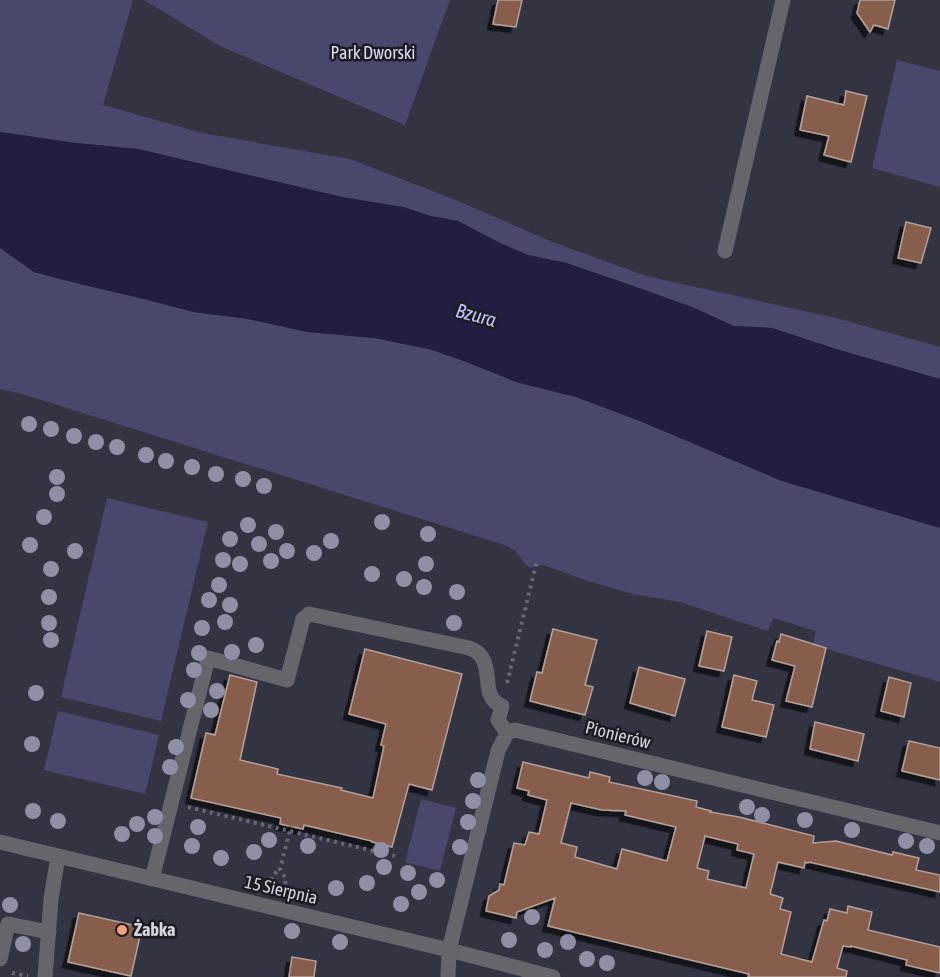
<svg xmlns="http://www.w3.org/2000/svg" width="940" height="977" viewBox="0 0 940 977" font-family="'Asap Condensed',sans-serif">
<defs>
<filter id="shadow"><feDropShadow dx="-5.5" dy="5.5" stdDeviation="0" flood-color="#0009"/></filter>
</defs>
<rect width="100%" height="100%" fill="#333442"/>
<path fill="#47486b" d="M0,0H133L103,105L202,133L350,159L458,201L555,243L646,276L836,318L940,347V379L836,349L772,328L734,326L692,307L619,281L567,263L528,255L500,243L458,221L431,216L403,207L342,197L138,149L76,143L0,132Z
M144,0H450L405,125L220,46Z
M897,60L940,71V187L872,168Z
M0,248L34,272L80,284L140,298L194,312L248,319L308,332L374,338L429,349L464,361L516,382L576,397L640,421L782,481L940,528V682L813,645L816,631L773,618L768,631L680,602L633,594L588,581L543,565L529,568L515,551L508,546L22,394L0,389Z
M107,498L208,522L161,721L61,697Z
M58,711L159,735L145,794L44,770Z
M421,799L456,808L440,871L405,862Z"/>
<path fill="#201f41" d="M0,132L76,143L138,149L342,197L403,207L431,216L458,221L500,243L528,255L566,263L619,281L692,307L734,326L772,328L836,349L940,379V528L782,481L640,421L576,397L516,382L464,361L429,349L374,338L308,332L248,319L194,312L140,298L80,284L34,272L0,248Z"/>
<path fill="#875d4c" stroke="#b3a098" stroke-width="1.5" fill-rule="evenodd" filter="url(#shadow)" d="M498,0H522L516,27L493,24Z
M860,0H895L888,29L874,25L870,32L857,13Z
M846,91L867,96L851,162L824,155L829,136L800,130L807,96L844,105Z
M906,222L931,228L921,263L898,258Z
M553,629L597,640L585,685L593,687L585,715L530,701L537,672L542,673Z
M707,631L732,637L724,671L699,666Z
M781,634L826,648L812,707L786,701L795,666L772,660L777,641L779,642Z
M365,649L462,674L432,790L409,784L392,847L372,842V841L304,825L303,829L280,824L281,818L191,798L206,733L215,735L230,675L257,682L240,760L278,769L277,774L342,788L341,790L373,798L384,746L381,745L386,724L349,714Z
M639,667L685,679L675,716L630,703Z
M734,675L757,681L752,700L774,705L766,737L722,727Z
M889,677L911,683L904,717L881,711Z
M815,722L864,734L858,761L810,749Z
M909,741L940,748V780L902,771Z
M523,762L589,778L590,772L610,777L609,782L697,801L696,807L711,811L710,812L739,817L814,836L813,843L836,841L892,855L893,852L919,858L916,870L940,875V892L809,862L808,863L805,862L804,868L778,862L770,894L783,898L780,909L791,912L781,954L812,962L824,920L827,921L830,909L847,913L848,906L872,912L868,930L940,947V973L906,965L907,960L851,946V947L843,946L837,968L847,971L846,977H748L749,974L548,926L555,898L517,912L516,918L486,911L489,896L499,890L500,884L504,885L514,843L525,845L529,832L539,834L547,800L528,795L529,791L517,788ZM571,803L602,810L626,811L625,815L676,827L667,861L622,849L617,869L575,857L577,847L561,843ZM705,836L738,844L737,850L754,854L746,888L707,879L709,871L697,868Z
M79,913L142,927L131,976L68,962Z
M292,957L316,961L314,977H289Z"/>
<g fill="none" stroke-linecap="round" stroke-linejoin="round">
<path stroke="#676774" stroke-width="4" stroke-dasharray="3 4.5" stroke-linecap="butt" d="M507,683L537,561
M188,807L395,856
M271,880L272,876L280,869
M285,884L286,879L280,869L291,826
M12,973L28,976"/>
<path stroke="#65656c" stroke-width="15" d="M725,251L783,0
M0,842L449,950L553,977
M152,879L208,658L287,680L303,619L309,614L469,648C471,649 475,650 477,652C495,666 479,698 502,706L498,720L507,733
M0,959L8,924L49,932
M45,977L51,899L58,856
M448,977L449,950L498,751L507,733L515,730L940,833"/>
</g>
<g fill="#8f90a6">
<circle cx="29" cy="424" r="8"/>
<circle cx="51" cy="429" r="8"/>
<circle cx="74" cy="436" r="8"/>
<circle cx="96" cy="442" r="8"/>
<circle cx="117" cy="447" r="8"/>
<circle cx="146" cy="455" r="8"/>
<circle cx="166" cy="461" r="8"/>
<circle cx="192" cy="467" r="8"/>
<circle cx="216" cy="474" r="8"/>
<circle cx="57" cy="477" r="8"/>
<circle cx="243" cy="479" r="8"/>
<circle cx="264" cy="486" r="8"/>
<circle cx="57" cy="494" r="8"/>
<circle cx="44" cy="517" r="8"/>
<circle cx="382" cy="522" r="8"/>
<circle cx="248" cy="525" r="8"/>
<circle cx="276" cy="532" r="8"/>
<circle cx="428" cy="534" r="8"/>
<circle cx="230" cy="539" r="8"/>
<circle cx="331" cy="541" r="8"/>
<circle cx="259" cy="544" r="8"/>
<circle cx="30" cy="545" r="8"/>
<circle cx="75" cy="551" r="8"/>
<circle cx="287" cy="551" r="8"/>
<circle cx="314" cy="553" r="8"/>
<circle cx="223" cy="560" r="8"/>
<circle cx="271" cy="561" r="8"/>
<circle cx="240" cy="564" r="8"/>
<circle cx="426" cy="564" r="8"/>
<circle cx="51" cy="569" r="8"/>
<circle cx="372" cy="574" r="8"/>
<circle cx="404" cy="579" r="8"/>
<circle cx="219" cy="585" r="8"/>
<circle cx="424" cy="587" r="8"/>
<circle cx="457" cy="592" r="8"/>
<circle cx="49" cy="597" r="8"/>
<circle cx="209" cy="600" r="8"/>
<circle cx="230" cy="605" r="8"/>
<circle cx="225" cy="622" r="8"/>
<circle cx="49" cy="623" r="8"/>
<circle cx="454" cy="623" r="8"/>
<circle cx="202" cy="628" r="8"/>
<circle cx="51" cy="640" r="8"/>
<circle cx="256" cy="645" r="8"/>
<circle cx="232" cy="652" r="8"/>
<circle cx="199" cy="653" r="8"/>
<circle cx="194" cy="670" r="8"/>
<circle cx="217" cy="691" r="8"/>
<circle cx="36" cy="693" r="8"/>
<circle cx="188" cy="700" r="8"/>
<circle cx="211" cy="710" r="8"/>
<circle cx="32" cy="744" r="8"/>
<circle cx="176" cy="747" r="8"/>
<circle cx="170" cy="767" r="8"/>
<circle cx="645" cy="778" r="8"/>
<circle cx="478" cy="780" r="8"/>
<circle cx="662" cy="782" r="8"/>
<circle cx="473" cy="801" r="8"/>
<circle cx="747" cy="807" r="8"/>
<circle cx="33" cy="811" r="8"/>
<circle cx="762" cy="815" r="8"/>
<circle cx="155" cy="817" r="8"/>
<circle cx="805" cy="820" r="8"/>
<circle cx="58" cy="821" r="8"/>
<circle cx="468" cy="822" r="8"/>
<circle cx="137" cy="824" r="8"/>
<circle cx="198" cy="827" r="8"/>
<circle cx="852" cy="830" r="8"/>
<circle cx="122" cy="834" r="8"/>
<circle cx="155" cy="836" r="8"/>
<circle cx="269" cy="840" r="8"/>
<circle cx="906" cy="841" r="8"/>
<circle cx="192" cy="846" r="8"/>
<circle cx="308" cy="846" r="8"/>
<circle cx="927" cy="846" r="8"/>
<circle cx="460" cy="847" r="8"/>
<circle cx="381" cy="850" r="8"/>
<circle cx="254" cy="852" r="8"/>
<circle cx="221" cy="858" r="8"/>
<circle cx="384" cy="867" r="8"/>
<circle cx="408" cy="873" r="8"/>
<circle cx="437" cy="880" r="8"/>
<circle cx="367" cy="883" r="8"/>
<circle cx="336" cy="888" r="8"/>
<circle cx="419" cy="892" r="8"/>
<circle cx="401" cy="904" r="8"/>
<circle cx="10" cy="905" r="8"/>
<circle cx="532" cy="917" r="8"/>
<circle cx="292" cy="931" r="8"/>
<circle cx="509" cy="940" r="8"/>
<circle cx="340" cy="942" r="8"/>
<circle cx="568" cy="942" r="8"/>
<circle cx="23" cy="944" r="8"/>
<circle cx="545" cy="950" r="8"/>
<circle cx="587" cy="959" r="8"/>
<circle cx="607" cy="963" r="8"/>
</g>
<circle fill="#f2a07f" stroke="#1b1c22" stroke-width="2" cx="122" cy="930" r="6"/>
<g text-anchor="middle" stroke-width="5" stroke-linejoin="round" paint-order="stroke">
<g font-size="18" fill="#dadcf7" stroke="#1b1c22">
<text x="373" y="59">Park Dworski</text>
</g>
<g font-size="18" fill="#d4d4de" stroke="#1b1c22">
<text transform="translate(618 735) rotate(14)" y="6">Pionierów</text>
<text transform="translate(281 890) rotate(13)" y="6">15 Sierpnia</text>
</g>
<g font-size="18" font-weight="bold" fill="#d4d4de" stroke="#1b1c22" text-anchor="start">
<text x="134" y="936">Żabka</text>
</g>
<g font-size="20" font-style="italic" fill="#bfc3f7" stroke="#1b1c22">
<text transform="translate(476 315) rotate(15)" y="7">Bzura</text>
</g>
</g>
</svg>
